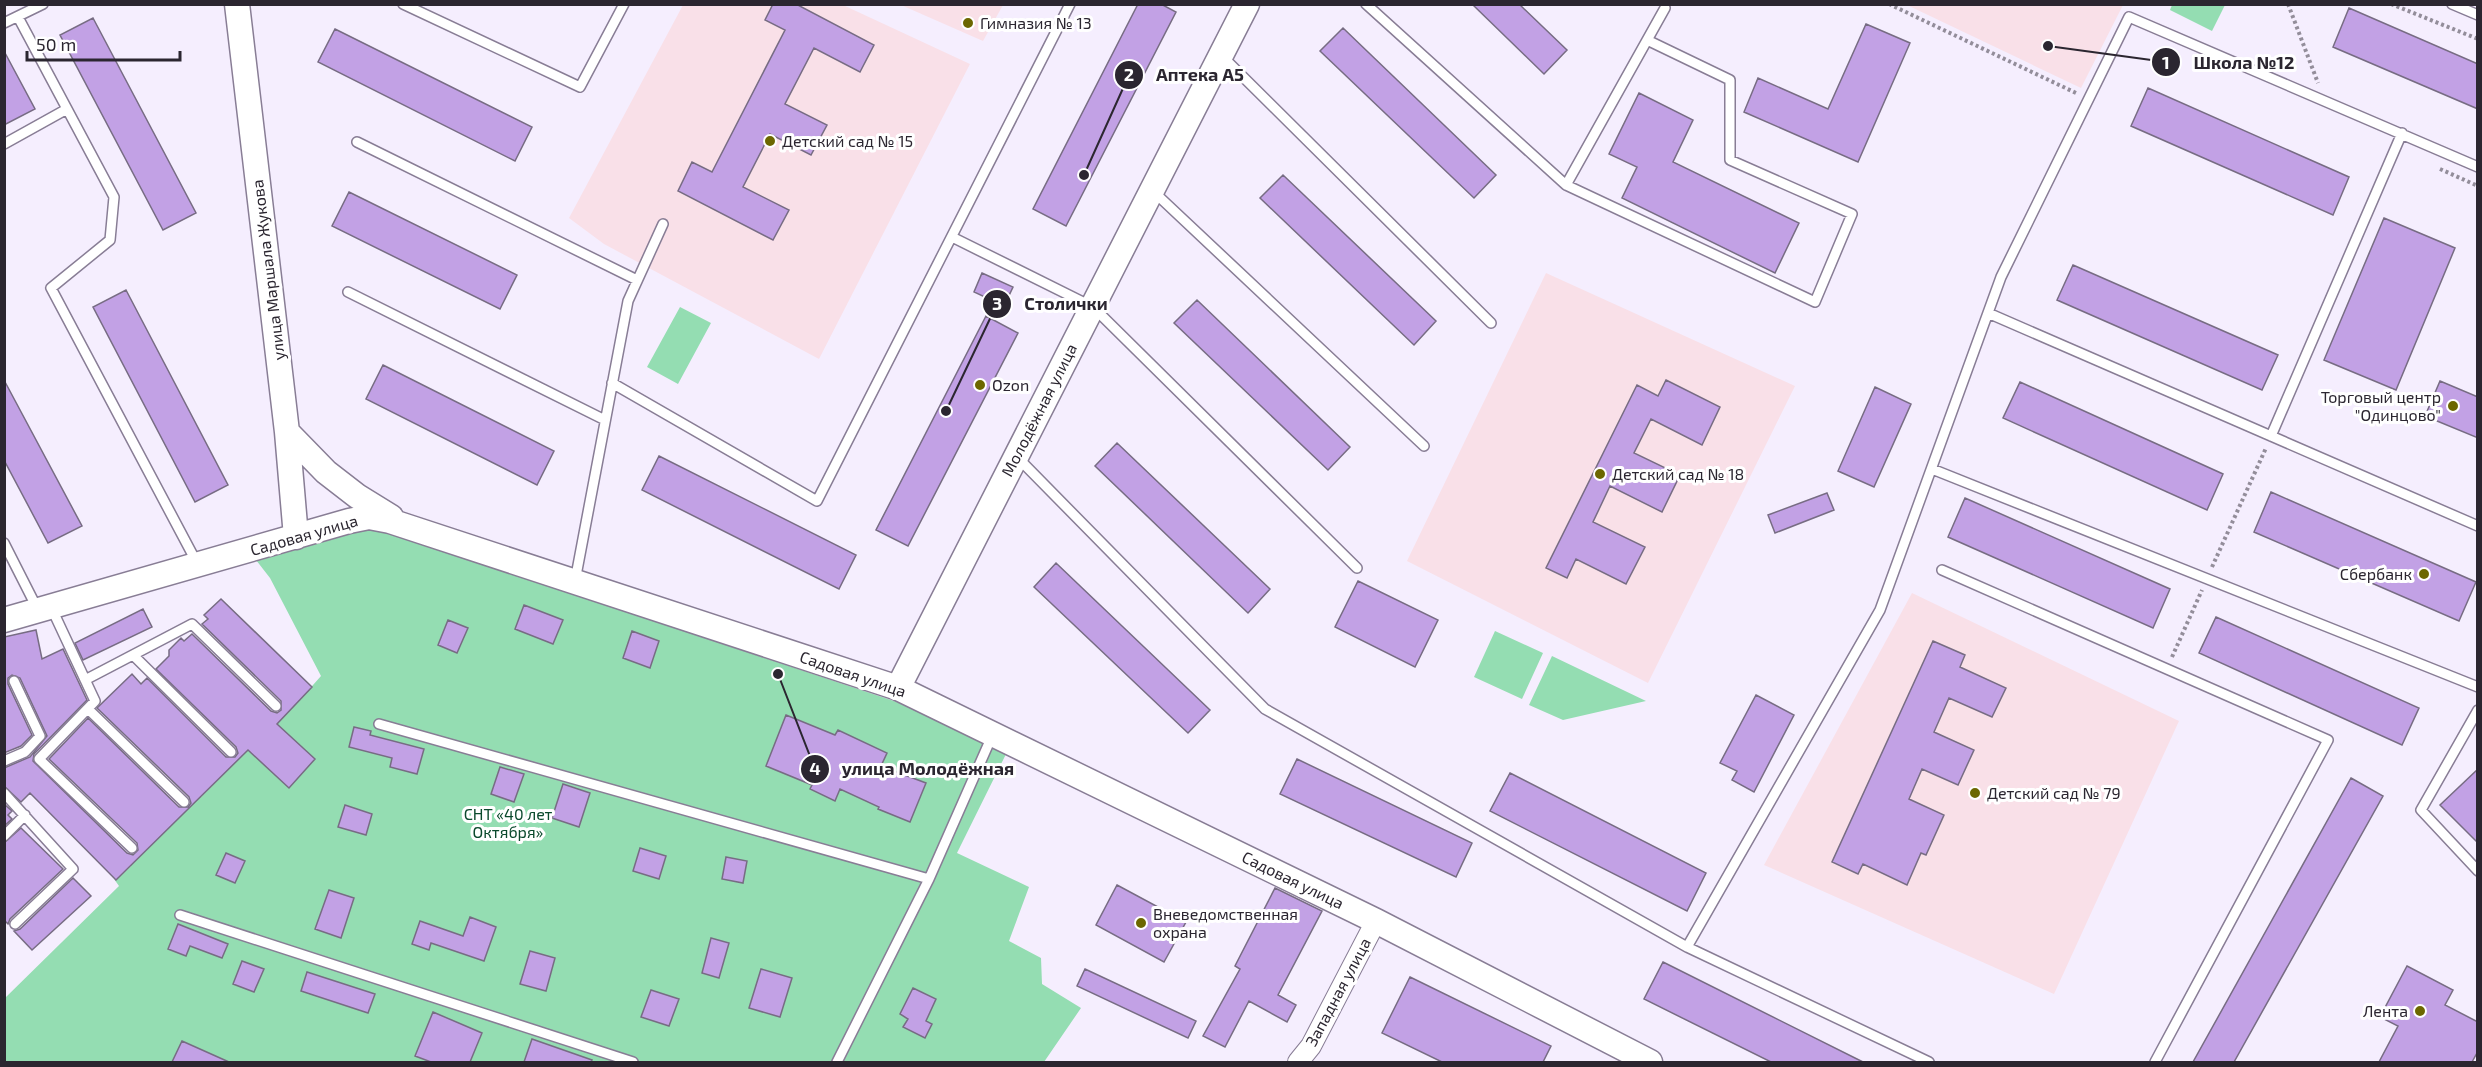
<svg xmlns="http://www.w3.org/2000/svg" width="2482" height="1067" viewBox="0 0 2482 1067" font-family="'Exo 2',sans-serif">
<rect width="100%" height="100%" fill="#f5eefe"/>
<path fill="#f9e0e8" d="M683,5H843L970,64L819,359L604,244L569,218Z
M901,5H1003L983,41Z
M1907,5H2123L2081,88Z
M1546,273L1795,386L1648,683L1407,561Z
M1912,593L2179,721L2054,994L1764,865Z"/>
<path fill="#94ddb2" d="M2172,5V4L2225,5L2212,31L2170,10Z
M680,307L711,323L678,384L647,367Z
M371,527L894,701L1008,750L957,853L1029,887L1009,941L1041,958L1042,984L1081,1008L1044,1062H5V998L119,886L114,879L116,880L131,866L129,863L199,795L201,797L228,770L227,768L297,703L321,676L270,578L256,560Z
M1495,631L1543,653L1522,699L1474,677Z
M1552,656L1646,701L1563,720L1529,705Z"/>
<path fill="#c2a1e5" stroke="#776c83" stroke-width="1.5" d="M773,4H796L874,45L860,72L814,48L785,104L827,125L811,155L770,134L743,187L789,210L773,240L678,191L692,162L712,172L785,30L765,20Z
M1138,4H1161L1176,12L1066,226L1033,209Z
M1472,4H1519L1567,50L1544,74Z
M2349,8L2478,64V109L2333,47Z
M93,18L196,213L163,230L60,35Z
M1866,24L1910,43L1858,162L1744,112L1758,78L1828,109Z
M1343,28L1496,175L1474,198L1320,51Z
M335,29L532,127L515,161L318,62Z
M4,51L35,109L4,125Z
M2148,88L2349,177L2333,215L2131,126Z
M1639,93L1693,120L1673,162L1799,223L1775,273L1622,198L1637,167L1609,154Z
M1283,175L1436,321L1414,345L1260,198Z
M349,192L517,275L500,309L332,226Z
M2384,218L2455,248L2396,390L2324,360Z
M2073,265L2278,355L2262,390L2057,300Z
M982,273L1013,287L1004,306L974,292Z
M126,290L228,485L195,502L93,307Z
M1197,300L1350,447L1328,470L1174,323Z
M986,316L1018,333L908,546L876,530Z
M383,365L554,451L537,485L366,399Z
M4,380L82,526L48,543L4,460Z
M1666,380L1720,407L1702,445L1651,419L1634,453L1680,475L1662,512L1610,486L1593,522L1645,547L1626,584L1576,559L1567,578L1546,568L1637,385L1658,396Z
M2440,381L2478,397V438L2425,416Z
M2020,382L2223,474L2207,510L2003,418Z
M1875,387L1911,404L1874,487L1838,471Z
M1117,443L1270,589L1248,613L1095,466Z
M659,456L856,555L839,589L642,490Z
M2271,492L2476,582L2459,621L2254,532Z
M1827,493L1834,510L1775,533L1768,515Z
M1965,498L2170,589L2153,628L1948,537Z
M1056,563L1210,710L1188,733L1034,587Z
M1358,581L1438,620L1415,667L1335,627Z
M221,599L312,687L277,724L315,759L289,788L248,750L116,880L30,793L21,802L4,786V768L30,757L47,736L20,678L12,675L8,678V684L32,735L21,746L4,753V637L36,630L42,659L63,649L87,700L34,754L33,761L127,853L133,855L138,850L137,843L49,759L88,718L179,807H188L191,803L189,797L97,708L132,674L141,684L147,678L226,757H235L238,753L236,747L156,669L169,656V650L181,638L184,641L192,634L271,711L277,713L281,710V701L202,624L208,619L204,615Z
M524,605L563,620L553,644L515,629Z
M143,609L152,627L83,660L75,643Z
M2216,617L2419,708L2402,745L2199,653Z
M448,620L468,628L457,653L438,645Z
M632,631L659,641L650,668L623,658Z
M1933,641L1965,655L1960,667L2006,688L1992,717L1949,698L1934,732L1974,750L1958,785L1922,769L1909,799L1944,815L1926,855L1921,853L1907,885L1863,864L1858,874L1832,862Z
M1756,695L1794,715L1754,792L1732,780L1737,771L1720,763Z
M786,715L835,735L838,730L887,753L881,766L926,783L910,822L878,809L879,807L840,789L835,801L810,789L812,785L766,766Z
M354,727L371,731L370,735L424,749L417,774L390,767L392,758L349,747Z
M1297,759L1472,843L1456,877L1280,794Z
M500,767L524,774L514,802L491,794Z
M2478,769V843L2440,805Z
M1510,773L1706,873L1687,911L1490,811Z
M2351,778L2383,796L2234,1062H2193Z
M563,784L590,793L579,827L552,818Z
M4,804L12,811L8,815L12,819L4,826Z
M345,805L372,814L366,835L338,827Z
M21,828L63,869L10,919L8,924L4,920V843Z
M640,848L666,856L659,879L633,871Z
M226,853L245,861L235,883L216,875Z
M726,857L747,861L743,883L722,879Z
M73,878L91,896L32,950L14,931L20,929Z
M1117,885L1186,922L1164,962L1096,925Z
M1275,888L1322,911L1278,995L1296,1005L1287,1022L1249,1001L1225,1047L1203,1036L1240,969L1235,966Z
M329,890L354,898L341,938L315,929Z
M470,917L496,927L484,961L431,943L429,950L412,944L420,921L463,936Z
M178,924L228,944L222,958L190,946L186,956L168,949Z
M711,938L729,943L719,978L702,973Z
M530,951L555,958L546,991L520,984Z
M242,961L264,969L254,992L233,984Z
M1663,962L1863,1062H1771L1644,999Z
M2407,966L2453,990L2445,1005L2478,1022V1051L2472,1062H2379L2398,1026L2380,1017Z
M761,969L792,978L780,1017L749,1008Z
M1085,969L1196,1021L1188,1038L1077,986Z
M307,972L375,994L368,1013L301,991Z
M1410,977L1551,1046L1543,1062H1442L1382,1033Z
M913,988L936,999L926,1021L932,1024L925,1038L903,1027L908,1019L900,1014Z
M651,990L679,999L669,1026L641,1017Z
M433,1012L482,1033L470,1062H431L415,1056Z
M532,1039L592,1060L591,1062H524Z
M182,1041L229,1062H172Z"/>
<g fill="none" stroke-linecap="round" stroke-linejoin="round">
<g stroke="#887d95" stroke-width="12">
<path id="service" d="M403,4L580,87L624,4
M1366,4L1566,185L1815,302L1852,214L1730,160V80L1647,40
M2452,4L2478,15
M18,17L114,197L110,240L51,288L197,563
M4,23L43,4
M1223,57L1491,323
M357,142L637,280
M4,144L67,109
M1566,185L1665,8
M1154,192L1424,446
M952,237L1093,307L1357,568
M348,292L605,420
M1988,313L2478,526
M612,383L817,501L1070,4
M2271,436L2402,133
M1018,458L1265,709L1687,947L1929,1062
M1932,469L2478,687
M4,543L37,608
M1942,570L2328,740L2155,1062
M575,581L628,301L663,224
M51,607L95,701L39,759L132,848
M133,655L231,752
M85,680L192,624L276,706
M88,709L184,802
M2478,710L2421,810L2478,871
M379,724L929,879
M4,761L25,752L40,736L14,681
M4,793L73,869L15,924
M4,836L25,815
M180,915L633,1062
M1687,947L1880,610L2001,277L2129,17L2478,167
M837,1062L929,879L992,736"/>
</g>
<g stroke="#887d95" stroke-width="22">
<path id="minor" d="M1298,1062L1311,1046L1376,921"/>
</g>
<g stroke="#887d95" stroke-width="27">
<path id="tertiary" d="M237,4L287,432L296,537
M287,432L326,472L357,496L391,517
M4,620L349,521L369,517L390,521L898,688L1376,921L1650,1062
M898,688L1247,4"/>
</g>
<path stroke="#938d9a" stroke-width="4" stroke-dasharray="3 3" stroke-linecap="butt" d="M1889,4L2076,93
M2288,4L2318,83
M2391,4L2478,39
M2440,169L2478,186
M2212,567L2266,448
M2172,657L2202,590"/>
<use href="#service" stroke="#fff" stroke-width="9"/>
<use href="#minor" stroke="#fff" stroke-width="20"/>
<use href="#tertiary" stroke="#fff" stroke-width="24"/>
</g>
<g fill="#6c6700" stroke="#fff" stroke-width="2">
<circle cx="968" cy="23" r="6"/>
<circle cx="770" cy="141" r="6"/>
<circle cx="980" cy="385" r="6"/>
<circle cx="2453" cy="406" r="6"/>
<circle cx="1600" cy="474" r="6"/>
<circle cx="2424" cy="574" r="6"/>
<circle cx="1975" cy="793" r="6"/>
<circle cx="1141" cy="923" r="6"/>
<circle cx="2420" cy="1011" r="6"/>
</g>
<g text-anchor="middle" stroke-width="6" stroke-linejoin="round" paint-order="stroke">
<g font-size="16" fill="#2b2630" stroke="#fff" text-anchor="start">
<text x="980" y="29">Гимназия № 13</text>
<text x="782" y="147">Детский сад № 15</text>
<text x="992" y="391">Ozon</text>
<text x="2441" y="403" text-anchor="end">Торговый центр<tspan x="2441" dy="18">"Одинцово"</tspan></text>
<text x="1612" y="480">Детский сад № 18</text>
<text x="2412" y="580" text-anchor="end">Сбербанк</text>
<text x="1987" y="799">Детский сад № 79</text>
<text x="1153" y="920">Вневедомственная<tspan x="1153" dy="18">охрана</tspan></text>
<text x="2408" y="1017" text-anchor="end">Лента</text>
</g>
<g font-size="16" fill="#2b2630" stroke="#fff">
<text transform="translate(268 270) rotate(-97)" y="6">улица Маршала Жукова</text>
<text transform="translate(1039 410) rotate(-63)" y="6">Молодёжная улица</text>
<text transform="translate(304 535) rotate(-16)" y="6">Садовая улица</text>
<text transform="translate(853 674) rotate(19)" y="6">Садовая улица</text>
<text transform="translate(1293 880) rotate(26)" y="6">Садовая улица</text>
<text transform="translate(1338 992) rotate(-62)" y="6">Западная улица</text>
</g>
<g font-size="16" fill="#0a492c" stroke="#fff">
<text x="508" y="820">СНТ «40 лет<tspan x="508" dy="18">Октября»</tspan></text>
</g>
</g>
<path fill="none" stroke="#2b2630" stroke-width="2" d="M2048 46L2166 62M1084 175L1129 75M946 411L997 304M778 674L815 769"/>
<g fill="#2b2630" stroke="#fff" stroke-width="2">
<circle cx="2048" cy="46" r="6"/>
<circle cx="1084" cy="175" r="6"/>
<circle cx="946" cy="411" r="6"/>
<circle cx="778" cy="674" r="6"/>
<circle cx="2166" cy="62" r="15"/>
<circle cx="1129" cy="75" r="15"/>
<circle cx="997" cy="304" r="15"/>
<circle cx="815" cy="769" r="15"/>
</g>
<g font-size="18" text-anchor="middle" font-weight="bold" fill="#fff">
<text x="2166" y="69">1</text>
<text x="1129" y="81">2</text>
<text x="997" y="310">3</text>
<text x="815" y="775">4</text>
</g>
<g font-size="18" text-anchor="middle" font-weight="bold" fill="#2b2630" stroke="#fff" stroke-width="6" stroke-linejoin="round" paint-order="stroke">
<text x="2244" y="69">Школа №12</text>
<text x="1200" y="81">Аптека A5</text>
<text x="1066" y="310">Столички</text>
<text x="928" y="775">улица Молодёжная</text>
</g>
<rect width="2482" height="1067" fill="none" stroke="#2b2630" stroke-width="12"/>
<path d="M27 51v9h153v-9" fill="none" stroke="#2b2630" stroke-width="3"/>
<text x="36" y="51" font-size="18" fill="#2b2630" stroke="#ffffff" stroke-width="4.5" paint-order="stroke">50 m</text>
</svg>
